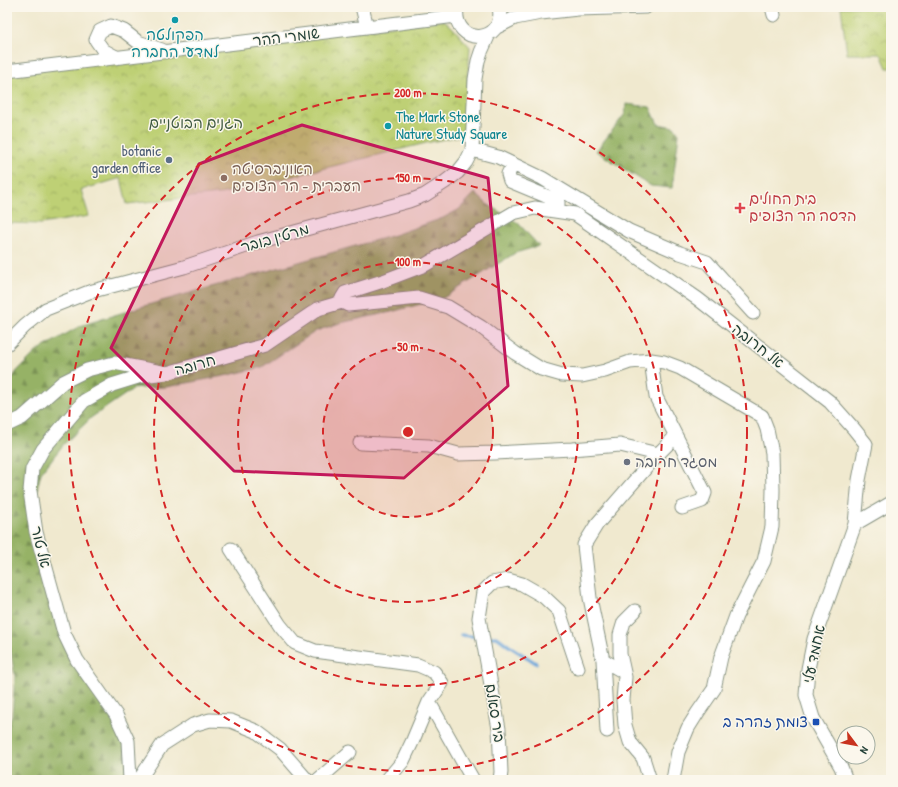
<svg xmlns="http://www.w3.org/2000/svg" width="898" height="787" viewBox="0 0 898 787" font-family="'Patrick Hand','Playpen Sans Hebrew',sans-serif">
<defs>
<pattern id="forest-firs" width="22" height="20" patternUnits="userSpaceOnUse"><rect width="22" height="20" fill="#96b266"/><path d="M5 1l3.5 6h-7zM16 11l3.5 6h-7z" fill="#7a9255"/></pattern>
<pattern id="park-crowns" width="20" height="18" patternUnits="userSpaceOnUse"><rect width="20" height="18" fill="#bed074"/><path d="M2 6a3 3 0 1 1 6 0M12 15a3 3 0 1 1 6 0" fill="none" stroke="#9aaa60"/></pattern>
</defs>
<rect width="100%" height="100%" fill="#fbf7ec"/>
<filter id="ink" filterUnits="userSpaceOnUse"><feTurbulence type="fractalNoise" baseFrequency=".025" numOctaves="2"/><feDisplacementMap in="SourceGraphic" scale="8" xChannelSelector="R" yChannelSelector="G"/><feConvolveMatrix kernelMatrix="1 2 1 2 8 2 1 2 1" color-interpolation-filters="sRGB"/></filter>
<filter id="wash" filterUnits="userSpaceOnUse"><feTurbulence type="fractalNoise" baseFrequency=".012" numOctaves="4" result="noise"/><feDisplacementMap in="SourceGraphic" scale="16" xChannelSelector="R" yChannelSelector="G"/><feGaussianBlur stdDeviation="0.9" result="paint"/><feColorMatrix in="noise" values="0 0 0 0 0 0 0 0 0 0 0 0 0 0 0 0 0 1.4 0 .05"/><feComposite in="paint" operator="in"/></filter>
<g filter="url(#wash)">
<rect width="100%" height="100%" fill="#f0e9cf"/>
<path fill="url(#forest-firs)" stroke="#5a784d" d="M626,104L650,107L658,124L674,127L679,133L672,188L651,186L596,151L625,114Z
M475,193L487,204L518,223L539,246L515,253L443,298L391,312L340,323L316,331L262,367L229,375L166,387L143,388L136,387L92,417L63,445L41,473L35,497L40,539L75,664L122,732L131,780H7V734L12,715L15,676L7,630V387L17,371L37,351L80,326L137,308L394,235L443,218L458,210Z"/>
<path fill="url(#park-crowns)" stroke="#6e8654" d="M841,7H891V68H887L881,54H847Z
M444,20L452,27L470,47L464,135L426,143L220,194L127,204L121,178L81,190L89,216L41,224L7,223V72Z"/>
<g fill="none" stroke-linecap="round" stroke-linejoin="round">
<path stroke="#68a3d8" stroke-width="3.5" d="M461,635L479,637
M486,637H497L509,646L536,663"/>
</g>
</g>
<g filter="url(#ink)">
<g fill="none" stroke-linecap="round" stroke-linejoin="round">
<g stroke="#889382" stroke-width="15">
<path id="minor" d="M362,7L367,27
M772,7L774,15
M457,8C452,47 507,45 499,7
M497,27L515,18L541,13L578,9L646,7
M116,57L103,50L96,40L100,31L111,26L124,31L138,42L162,50
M7,71L456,16
M472,150L498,157L542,178L629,231L680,253L707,262L753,313
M513,164L508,174L510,181L558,201V211
M7,344L25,326L46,309L89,292L184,267L258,242L409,201L425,195L445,182L458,172L466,162L472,150L475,79L478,61L481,52L489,34
M651,360L656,397L705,493L702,501L682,508
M7,425L22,418L63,382L87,370L114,363L167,373L265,345L318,309L342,302
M360,443L429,446L458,454L495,453L572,449L620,445L658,454L676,436
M855,524L891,503
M231,549L280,625L295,643L315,651L418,665L434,672L442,683L429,702L473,780
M635,611L624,622L620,635V654L625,677L623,700L625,725L630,742L643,758L650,780
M603,660L607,731
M624,672L603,660L590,598L584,545L597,524L658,454
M130,780L128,741L116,715L77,660L64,633L36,532L30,491L32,469L43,449L84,401L112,385L141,376L167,373
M138,780L141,777L162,745L193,725L210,720L231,721L256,731L280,749L307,780
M318,780L350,752
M387,780L403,761L413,740L429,702
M500,780L501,772L499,729L479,618L483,592L492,583L508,580L522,584L543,596L559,611L578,668
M673,780L678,752L688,728L698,712L714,689L721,657L736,616L764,561L772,527L773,490L772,453L767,429L762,416L680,368L664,362L651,360L630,362L605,371L582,376L562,375L541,369L515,353L481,327L448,307L419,298L348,305L342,302V298L345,293L383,281L425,265L513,213L535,208L575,214L698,299L830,402L854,429L866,444L859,480L855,524L814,639L808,669L806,695L813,718L841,767L846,780"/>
</g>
<use href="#minor" stroke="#fff" stroke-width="13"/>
</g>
</g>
<path fill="#c2185b" fill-opacity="0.2" stroke="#c2185b" stroke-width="3" stroke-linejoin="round" d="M302,125L488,178L508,386L404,478L234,471L111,348L199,164Z"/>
<circle cx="408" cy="432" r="85" fill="#d62828" fill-opacity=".12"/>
<g fill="none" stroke="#d62828" stroke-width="2" stroke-dasharray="7 5">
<circle cx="408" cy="432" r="85"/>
<circle cx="408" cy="432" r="170"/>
<circle cx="408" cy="432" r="254"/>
<circle cx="408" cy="432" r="339"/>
</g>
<g fill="#0f9aa8" stroke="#fbf7ec" stroke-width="1.5">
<circle cx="175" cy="20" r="4"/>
<circle cx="388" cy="126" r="4"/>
</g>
<circle fill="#5c6f8a" stroke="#fbf7ec" stroke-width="1.5" cx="169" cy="160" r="4"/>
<circle fill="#8d6e63" stroke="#fbf7ec" stroke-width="1.5" cx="224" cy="178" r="4"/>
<path fill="#e0444e" stroke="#fbf7ec" stroke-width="1.5" d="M738 202h4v4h4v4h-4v4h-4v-4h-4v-4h4z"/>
<circle fill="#6b7280" stroke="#fbf7ec" stroke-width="1.5" cx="627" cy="462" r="4"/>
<rect fill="#1a4fb4" stroke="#fbf7ec" stroke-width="1.5" x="812" y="718" width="8" height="8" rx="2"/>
<g text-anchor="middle" stroke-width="3" stroke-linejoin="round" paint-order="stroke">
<g font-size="15" fill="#0d838f" stroke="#fbf7ec">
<text x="175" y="40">הפקולטה<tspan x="175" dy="17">למדעי החברה</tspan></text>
<text x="396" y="122" text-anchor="start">The Mark Stone<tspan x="396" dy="17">Nature Study Square</tspan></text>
</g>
<g font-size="15" fill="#1f3d34" stroke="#fbf7ec">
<text transform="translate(286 37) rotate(-7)" y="5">שומרי ההר</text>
<text transform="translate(275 238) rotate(-16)" y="5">מרטין בובר</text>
<text transform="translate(758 346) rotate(38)" y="5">אל חרובה</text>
<text transform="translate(195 365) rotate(-16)" y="5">חרובה</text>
<text transform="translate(41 547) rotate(76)" y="5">אל טור</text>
<text transform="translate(814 654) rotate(-78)" y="5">אחמד עלי</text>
<text transform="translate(495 713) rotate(81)" y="5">ביר סאלם</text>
</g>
<g font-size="15" fill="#3f5a41" stroke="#fbf7ec">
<text x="196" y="128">הגנים הבוטניים</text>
</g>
<g font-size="15" fill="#4e5e75" stroke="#fbf7ec" text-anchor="end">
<text x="161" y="156">botanic<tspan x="161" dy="17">garden office</tspan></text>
</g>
<g font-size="15" fill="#785e54" stroke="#fbf7ec" text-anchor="start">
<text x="232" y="174">האוניברסיטה<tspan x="232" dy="17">העברית - הר הצופים</tspan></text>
</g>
<g font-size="15" fill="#be3a42" stroke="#fbf7ec" text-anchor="start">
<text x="749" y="204">בית החולים<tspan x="749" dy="17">הדסה הר הצופים</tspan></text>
</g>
<g font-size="15" fill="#5b616d" stroke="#fbf7ec" text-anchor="start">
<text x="635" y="467">מסגד חרובה</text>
</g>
<g font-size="15" fill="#164399" stroke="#fbf7ec" text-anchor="end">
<text x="808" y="727">צומת זהרה ב</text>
</g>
</g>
<circle cx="408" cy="432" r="6" fill="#d62828" stroke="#fbf7ec" stroke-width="2"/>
<g font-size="12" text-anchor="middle" font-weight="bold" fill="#d62828" stroke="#fbf7ec" stroke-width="3" stroke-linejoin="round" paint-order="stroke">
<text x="408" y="97">200 m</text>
<text x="408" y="182">150 m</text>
<text x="408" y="266">100 m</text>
<text x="408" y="351">50 m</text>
</g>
<rect width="898" height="787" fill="none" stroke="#fbf7ec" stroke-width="24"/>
<g transform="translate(856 745) rotate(122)"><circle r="19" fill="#fbf7ec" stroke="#a3ada2"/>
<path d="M0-3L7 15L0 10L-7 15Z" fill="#c8321e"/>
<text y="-6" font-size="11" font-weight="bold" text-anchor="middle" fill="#1f3d34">N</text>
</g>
</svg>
